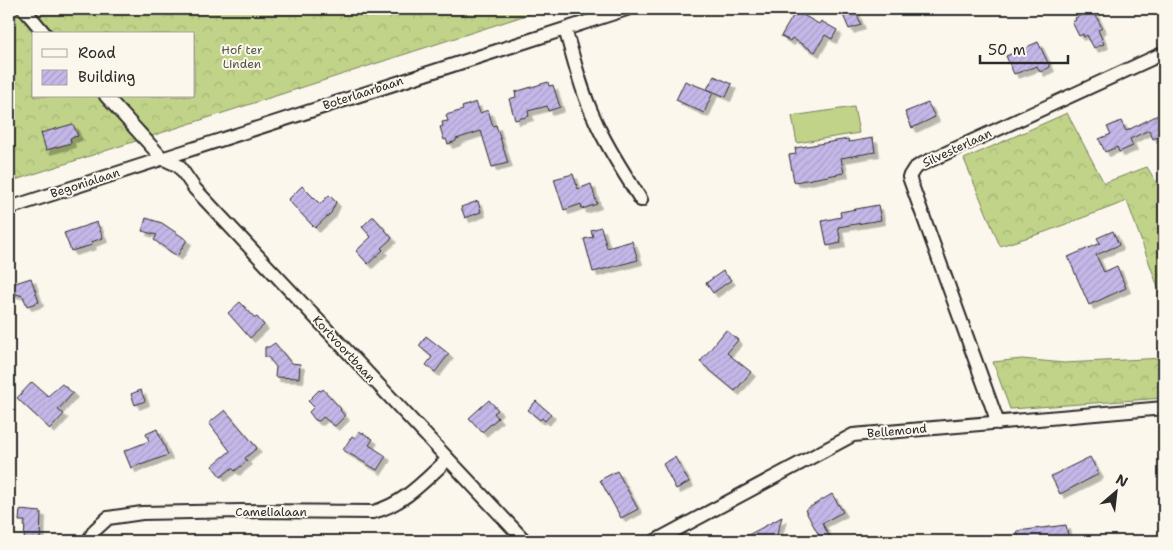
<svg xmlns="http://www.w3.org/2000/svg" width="1173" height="550" viewBox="0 0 1173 550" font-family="'Shantell Sans',sans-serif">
<defs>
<pattern id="forest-crowns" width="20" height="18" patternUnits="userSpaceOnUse" patternTransform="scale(1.25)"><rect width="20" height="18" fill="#c0d388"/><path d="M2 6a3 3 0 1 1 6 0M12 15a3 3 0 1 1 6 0" fill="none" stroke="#a5b576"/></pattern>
<pattern id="building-hatch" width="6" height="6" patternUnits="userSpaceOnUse" patternTransform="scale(1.25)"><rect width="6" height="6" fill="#c5b8e9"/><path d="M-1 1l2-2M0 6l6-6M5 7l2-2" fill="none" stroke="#a99ec8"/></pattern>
<filter id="shadow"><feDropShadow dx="4.5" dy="4.5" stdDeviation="0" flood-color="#0004"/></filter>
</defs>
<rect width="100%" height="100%" fill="#fbf7ec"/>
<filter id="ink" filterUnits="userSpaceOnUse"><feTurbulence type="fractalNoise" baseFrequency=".02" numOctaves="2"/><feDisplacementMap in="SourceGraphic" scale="10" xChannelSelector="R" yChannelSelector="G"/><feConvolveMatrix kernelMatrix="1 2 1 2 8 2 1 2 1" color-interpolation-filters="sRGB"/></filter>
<g filter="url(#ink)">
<path fill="#c0d388" stroke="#767f5a" d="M854,107L859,133L797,143L792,116Z"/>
<path fill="url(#forest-crowns)" stroke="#767f5a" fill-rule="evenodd" d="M9,9H545L9,182ZM34,34H194V96H34Z
M1067,113L1104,183L1147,167L1164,195V347L1159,290L1127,201L1045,232L1000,246L964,159Z
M1164,358V398L1010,409L993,362L1022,359L1064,363Z"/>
<path fill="url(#building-hatch)" stroke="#2b2b2b" filter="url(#shadow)" d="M855,10L861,25L849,29L843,15Z
M1093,10L1102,28L1098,30L1104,44L1094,48L1087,35L1084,37L1083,34L1079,36L1072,22L1076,20L1075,18Z
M796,11L819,24L821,21L837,30L832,39L825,35L815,52L792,38L790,41L781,36Z
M1038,42L1050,67L1040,72L1037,66L1014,74L1006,56Z
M714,76L732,84L726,97L707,89Z
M685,81L713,92L704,113L676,100Z
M548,82L549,86L553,85L560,107L548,111L547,106L528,111L529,116L515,120L509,99L516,97L515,92Z
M476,102L480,113L488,110L493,126L496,125L508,163L492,167L481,131L456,139V141L448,144L446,139L444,140L440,127L443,126L442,122L448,121L446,115L463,110L462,107Z
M928,103L935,117L912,128L905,112Z
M1164,112V134L1153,139L1149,130L1130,139L1133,146L1119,152L1117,147L1105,152L1099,139L1111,134L1107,127L1121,121L1126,131Z
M73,124L78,136L70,138L71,143L46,150L41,133Z
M873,138L875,152L841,158L844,173L795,182L794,181L789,155L796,154L795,148L848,139L849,142Z
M573,174L578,189L591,184L597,204L582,209L581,204L564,210L554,179Z
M302,186L320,204L329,195L336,202L331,213L315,228L288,200Z
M478,201L481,212L465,218L461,207Z
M878,205L881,220L838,227L841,243L827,246L822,221L841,217L840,212Z
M372,217H374L392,238L381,248L383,250L368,264L356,251L371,237L362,227Z
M146,218L162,223L187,240L177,256L154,240L157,235L142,231Z
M97,222L103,238L91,242L92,245L71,251L64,233Z
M601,227L607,248L632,241L638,260L593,272L584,239L593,237L591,230Z
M1113,231L1119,245L1096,255L1104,272L1117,266L1126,288L1089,305L1068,257L1100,243L1097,238Z
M723,271L731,280L713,293L706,283Z
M31,278L39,302L27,306L23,296L9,292V285Z
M240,302L255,318L257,317L264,325L250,338L228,313Z
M726,330L738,340L727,353L751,372L735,391L700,362Z
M426,336L449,354L435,372L426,365L432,357L419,346Z
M275,343L291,363L300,364L299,378L275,377L276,367L268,357H265V347H269Z
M32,382L48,396L62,384L73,393L58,410L64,414L50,429L17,398Z
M323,389L341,409L340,410L345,416L335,426L323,417L319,421L315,420L309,412L314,407L308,401L319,390L321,391Z
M141,390L145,401L135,405L131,394Z
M489,400L498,410L494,413L498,418L482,432L469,418Z
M536,401L551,414L545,421L542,418L540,420L528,410Z
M225,410L257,448L245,458L247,461L235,471L232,468L221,477L212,466L230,451L209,423Z
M157,429L168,455L141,465V464L131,468L124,451L149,441L146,434Z
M359,431L373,439L369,445L386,456L377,470L343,450L352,436L355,438Z
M675,457L689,482L676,489L663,464Z
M1090,457L1099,474L1060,494L1051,476Z
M617,471L638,509L621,518L600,480Z
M832,494L843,512L822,523L832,541H822L805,510Z
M20,510L41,512L40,541H24L25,521H19Z
M782,517L777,534L781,541H737Z
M1066,525L1069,541H1019L1017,531Z"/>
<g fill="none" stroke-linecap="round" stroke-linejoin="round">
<g stroke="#2b2b2b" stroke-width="16">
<path id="minor" d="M24,9L45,34
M565,29C574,59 581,91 595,120C607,148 625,174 641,200
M106,96L162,158L179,166L195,189L525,541
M9,208L627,9
M998,423L909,177L914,169L920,165L1164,53
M89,541L90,538L95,530L108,518L142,513L241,511L373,512C404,504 424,481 447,460
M655,541L853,435L1164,408"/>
</g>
<use href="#minor" stroke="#fbf7ec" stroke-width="12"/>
</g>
</g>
<g text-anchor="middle" stroke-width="4" stroke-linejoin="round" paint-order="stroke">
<g font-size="12" fill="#505542" stroke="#fbf7ec">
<text x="242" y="54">Hof ter<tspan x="242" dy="14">Linden</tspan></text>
</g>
<g font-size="12" fill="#2b2b2b" stroke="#fbf7ec">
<text transform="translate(363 93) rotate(-18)" y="4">Boterlaarbaan</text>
<text transform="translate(957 148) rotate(-25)" y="4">Silvesterlaan</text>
<text transform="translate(85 183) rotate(-18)" y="4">Begonialaan</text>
<text transform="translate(344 349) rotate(47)" y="4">Kortvoortbaan</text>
<text transform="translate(897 431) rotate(-5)" y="4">Bellemond</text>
<text x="271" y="516">Camelialaan</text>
</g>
</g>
<rect width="1173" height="550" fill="none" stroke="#fbf7ec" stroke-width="30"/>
<rect x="15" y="15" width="1143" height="520" fill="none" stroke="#2b2b2b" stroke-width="2" filter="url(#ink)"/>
<rect x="32" y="32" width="162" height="65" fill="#fbf7ec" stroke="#a8a59f"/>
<rect x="42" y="49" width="25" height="8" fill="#fbf7ec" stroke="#a8a59f"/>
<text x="78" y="58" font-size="15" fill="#2b2b2b">Road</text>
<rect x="42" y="70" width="25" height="15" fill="url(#building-hatch)" stroke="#a8a59f"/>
<text x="78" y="82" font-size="15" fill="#2b2b2b">Building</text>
<g transform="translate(1116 492) rotate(28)" stroke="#fbf7ec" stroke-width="4" paint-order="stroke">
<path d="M0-4L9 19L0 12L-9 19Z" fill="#2b2b2b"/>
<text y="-8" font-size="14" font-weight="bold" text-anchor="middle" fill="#2b2b2b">N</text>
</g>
<path d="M980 55v8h88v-8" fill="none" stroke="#2b2b2b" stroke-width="2.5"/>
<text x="988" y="55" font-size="15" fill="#2b2b2b" stroke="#fbf7ec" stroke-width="4" paint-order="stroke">50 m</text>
</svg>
